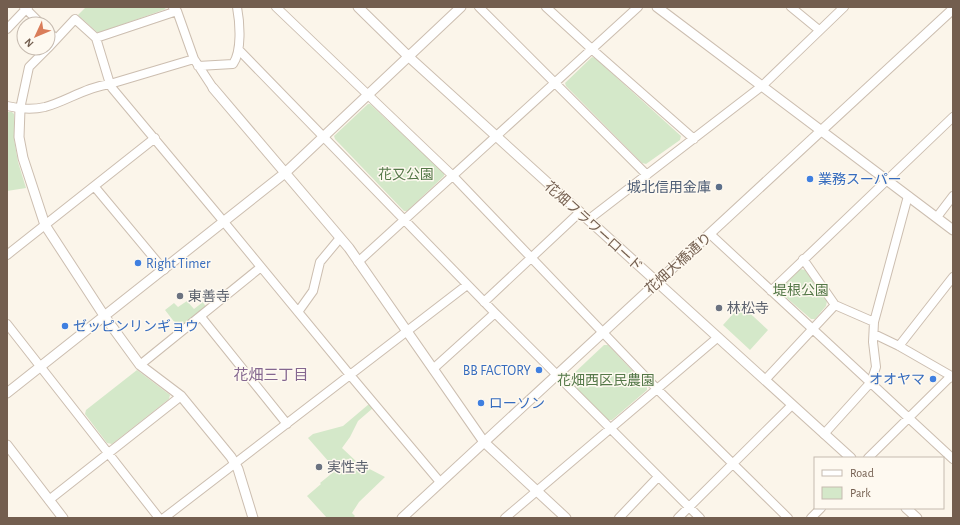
<svg xmlns="http://www.w3.org/2000/svg" width="960" height="525" viewBox="0 0 960 525" font-family="'Alegreya Sans','Noto Sans JP',sans-serif">
<rect width="100%" height="100%" fill="#fbf5ea"/>
<path fill="#d4e8c9" d="M86,7H163L166,9L98,33L78,15Z
M592,57L595,58L681,136L680,140L646,164L642,163L566,86L565,83Z
M368,104H370L444,173V176L407,211H404L335,139L334,136Z
M7,112H12L14,114V139L18,162L26,188L7,191Z
M800,269L805,270L827,301L826,306L815,319H811L780,292V289Z
M187,301L194,309L203,302L206,307L179,328L165,310L174,303L178,307Z
M741,305L768,330L750,350L723,325Z
M604,345H608L647,386V390L612,420H608L569,381L570,377Z
M137,370L170,395L169,399L112,444L107,443L85,414L86,410Z
M369,404L373,408L358,421L350,437L342,448L358,463L385,477L359,502L352,513L355,516L353,518H327L307,496L321,484L320,483L336,470L308,438L313,434L343,426Z"/>
<g fill="none" stroke-linecap="round" stroke-linejoin="round">
<g stroke="#ccbeb0" stroke-width="10">
<path id="minor" d="M24,7L41,24
M173,7L177,11L194,59L213,88
M276,7L453,176L657,389L788,518
M479,7L647,175
M546,7L595,52L694,139
M791,7L819,30
M7,29L28,7
M48,31L56,39
M96,38L177,11
M48,48L75,19L96,38L110,84L112,88L224,222L350,375L440,482
M239,50L495,313L700,518
M198,66L233,64C242,51 240,23 237,7
M7,106C20,109 32,110 45,107C67,101 86,87 110,84L194,59
M20,109L29,67L48,48
M94,186L164,270
M937,217L953,196
M588,220L762,86L844,7
M710,234L953,459
M7,255L155,138
M803,259L835,305L874,322
M358,262L638,7
M771,291L953,117
M484,302L580,212
M298,312L313,291L320,262L340,238
M201,317L287,424
M7,324L159,518
M874,334L899,346L953,377
M899,346L953,277
M140,365L261,267
M433,369L495,313
M765,380L835,305
M824,434L871,382L876,367L873,342L874,322L908,196
M868,458L948,379L953,376
M49,500L181,396
M164,518L467,285
M505,518L717,338
M619,518L658,477
M678,518L792,405
M811,518L821,508"/>
</g>
<g stroke="#ccbeb0" stroke-width="11">
<path id="tertiary" d="M358,7L409,57L851,458
M657,7L953,230
M213,88L349,248L484,442L566,518
M20,109L19,137L23,158L45,225L105,317L140,365L181,396L231,457L238,469L253,518
M7,393L285,173L461,7
M7,445L63,518
M906,508L917,518
M402,518L953,9"/>
</g>
<use href="#minor" stroke="#fff" stroke-width="8"/>
<use href="#tertiary" stroke="#fff" stroke-width="9"/>
</g>
<g fill="#3f7fe0" stroke="#fef9f0" stroke-width="1.5">
<circle cx="810" cy="179" r="4"/>
<circle cx="138" cy="263" r="4"/>
<circle cx="65" cy="326" r="4"/>
<circle cx="539" cy="370" r="4"/>
<circle cx="933" cy="379" r="4"/>
<circle cx="481" cy="403" r="4"/>
</g>
<circle fill="#5c6f8a" stroke="#fef9f0" stroke-width="1.5" cx="719" cy="187" r="4"/>
<g fill="#6b7280" stroke="#fef9f0" stroke-width="1.5">
<circle cx="180" cy="296" r="4"/>
<circle cx="719" cy="308" r="4"/>
<circle cx="319" cy="467" r="4"/>
</g>
<g text-anchor="middle" stroke-width="3" stroke-linejoin="round" paint-order="stroke">
<g font-size="14" fill="#547848" stroke="#fef9f0">
<text x="406" y="179">花又公園</text>
<text x="801" y="295">堤根公園</text>
<text x="606" y="385">花畑西区民農園</text>
</g>
<g font-size="14" fill="#366cbe" stroke="#fef9f0" text-anchor="start">
<text x="818" y="184">業務スーパー</text>
<text x="146" y="268">Right Timer</text>
<text x="73" y="331">ゼッピンリンギョウ</text>
<text x="531" y="375" text-anchor="end">BB FACTORY</text>
<text x="925" y="384" text-anchor="end">オオヤマ</text>
<text x="489" y="408">ローソン</text>
</g>
<g font-size="14" fill="#4e5e75" stroke="#fef9f0" text-anchor="end">
<text x="711" y="192">城北信用金庫</text>
</g>
<g font-size="14" fill="#735e4f" stroke="#fef9f0">
<text transform="translate(594 226) rotate(42)" y="5">花畑フラワーロード</text>
<text transform="translate(678 263) rotate(-42)" y="5">花畑大橋通り</text>
</g>
<g font-size="14" fill="#5b616d" stroke="#fef9f0" text-anchor="start">
<text x="188" y="301">東善寺</text>
<text x="727" y="313">林松寺</text>
<text x="327" y="472">実性寺</text>
</g>
<g font-size="15" fill="#84668f" stroke="#fef9f0">
<text x="271" y="380">花畑三丁目</text>
</g>
</g>
<rect width="960" height="525" fill="none" stroke="#735e4f" stroke-width="16"/>
<rect x="814" y="457" width="130" height="52" fill="#fef9f0" stroke="#c6bbb0"/>
<rect x="822" y="470" width="20" height="6" fill="#ffffff" stroke="#c6bbb0"/>
<text x="850" y="477" font-size="12" fill="#735e4f">Road</text>
<rect x="822" y="487" width="20" height="12" fill="#d4e8c9" stroke="#c6bbb0"/>
<text x="850" y="497" font-size="12" fill="#735e4f">Park</text>
<g transform="translate(36 36) rotate(226)"><circle r="19" fill="#fef9f0" stroke="#c6bbb0"/>
<path d="M0-3L7 15L0 10L-7 15Z" fill="#da7d5a"/>
<text y="-6" font-size="11" font-weight="bold" text-anchor="middle" fill="#735e4f">N</text>
</g>
</svg>
